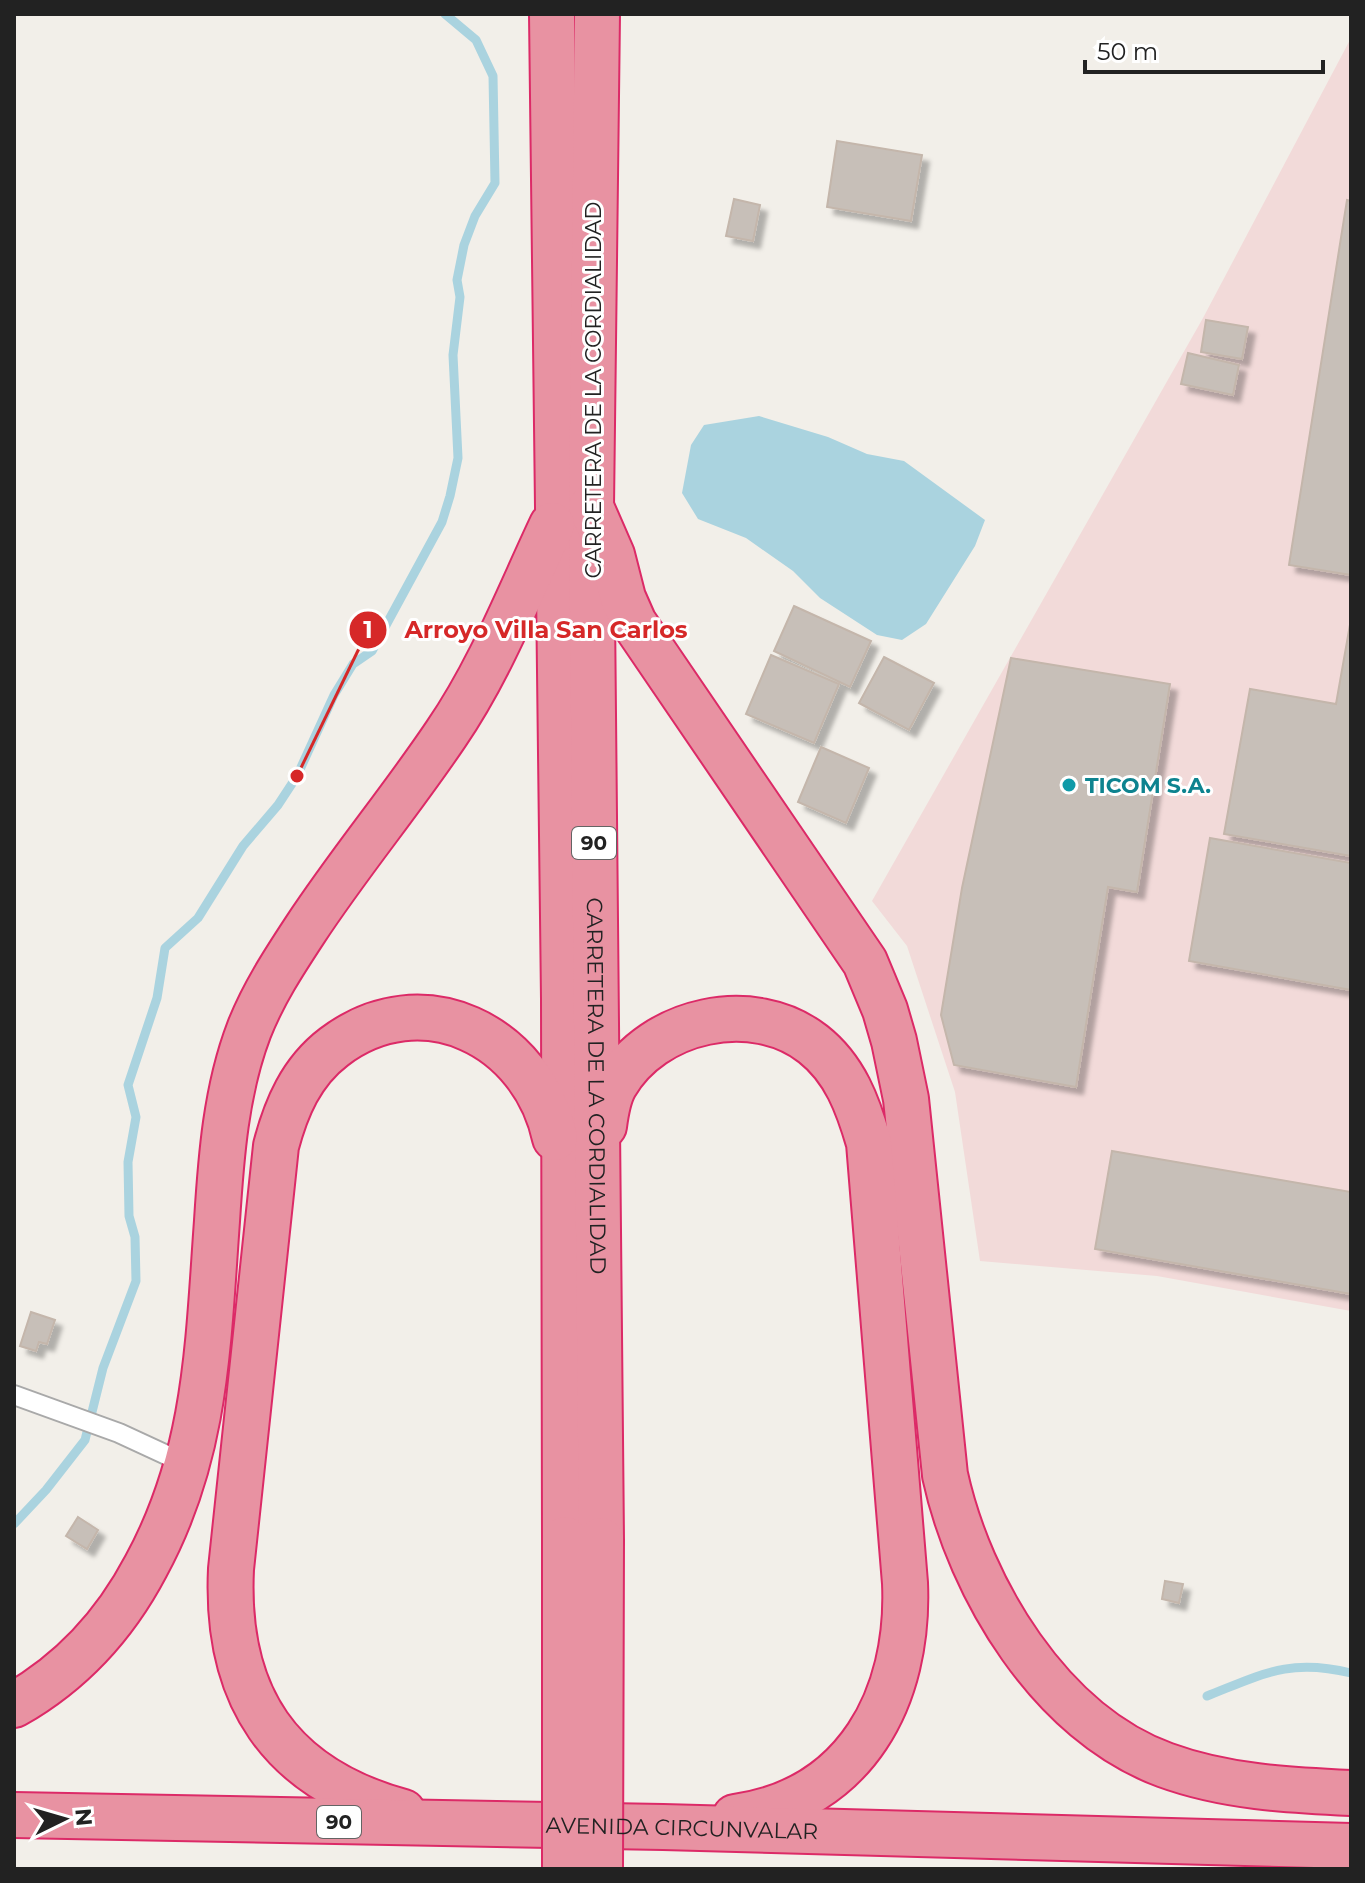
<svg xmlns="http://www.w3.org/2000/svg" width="1365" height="1883" viewBox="0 0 1365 1883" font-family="Montserrat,sans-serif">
<defs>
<filter id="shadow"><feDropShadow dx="7" dy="7" stdDeviation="2" flood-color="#0004"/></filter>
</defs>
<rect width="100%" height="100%" fill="#f2efe9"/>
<path fill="#f2dad9" d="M1351,38V1311L1157,1276L980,1261L955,1092L907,946L872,901L1203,318Z"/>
<path fill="#aad3df" d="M759,416L828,437L867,454L904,461L985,520L975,546L926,624L902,640L877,635L820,598L793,571L746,538L698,519L682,493L691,445L704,425Z"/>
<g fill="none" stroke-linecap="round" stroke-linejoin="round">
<path stroke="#aad3df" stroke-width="9" d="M14,1524L46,1490L85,1440L103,1368L136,1281L135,1237L129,1216L128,1162L136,1117L128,1085L157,998L165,948L198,918L243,846L278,805L297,776L334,695L353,664L372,651L442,522L450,496L458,458L453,355L460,297L457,280L464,245L475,216L495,183L493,76L476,40L445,14
M1207,1696C1263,1674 1289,1658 1351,1673"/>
</g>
<path fill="#c7bfb8" stroke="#c4b6ab" stroke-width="2" filter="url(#shadow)" d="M837,141L922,155L911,221L827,207Z
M734,199L760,205L753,241L726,236Z
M1347,200L1351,201V575L1289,565Z
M1206,320L1248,327L1242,359L1201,352Z
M1188,353L1239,365L1233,395L1181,384Z
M794,606L871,641L850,687L774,651Z
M1351,619V856L1224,834L1250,689L1336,704Z
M771,655L839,684L814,743L746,714Z
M884,657L934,683L909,730L859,703Z
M1011,658L1170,684L1137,892L1108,887L1076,1087L954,1065L941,1015L962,888Z
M821,747L869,768L846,823L798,802Z
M1210,838L1351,863V990L1189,961Z
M1112,1151L1351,1192V1294L1095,1249Z
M31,1312L55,1320L47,1344L39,1342L36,1351L20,1346Z
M78,1517L98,1530L87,1549L66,1536Z
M1165,1581L1183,1584L1179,1603L1162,1599Z"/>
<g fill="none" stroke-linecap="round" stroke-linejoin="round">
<g stroke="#a9a9a9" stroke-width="22">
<path id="lane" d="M14,1395L119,1433L186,1464"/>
</g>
<g stroke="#dc2a67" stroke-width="48">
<g id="highway">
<path d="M552,14L564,999L565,1539"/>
<path id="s1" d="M597,14L591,507L601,1540"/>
<path d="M591,507L612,555L623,598L634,623L865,962L885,1010L894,1041L906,1099L945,1475C970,1589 1050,1723 1165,1765C1225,1787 1288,1790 1351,1793"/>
<path d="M604,1126C606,1111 608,1097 615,1085C653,1019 753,997 813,1044C845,1069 858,1105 869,1143L905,1583C910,1697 856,1800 735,1817"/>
<path d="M14,1705C72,1672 115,1625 146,1566C207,1454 208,1344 217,1221C221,1157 226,1090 249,1030C263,994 284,962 305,930C349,863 401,801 446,734C490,670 519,595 552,525"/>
<path d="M403,1812C279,1778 225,1696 231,1569L276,1146C286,1108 301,1072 334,1047C422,980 533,1035 555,1138"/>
<path id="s2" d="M14,1815L663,1827L1351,1846"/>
</g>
</g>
<use href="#lane" stroke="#fff" stroke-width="18"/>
<use href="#highway" stroke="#e892a2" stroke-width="44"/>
<g stroke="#dc2a67" stroke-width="48" stroke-linecap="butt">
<path id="highway-bridge" d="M565,1869V1539
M600,1869L601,1540"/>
</g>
<use href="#highway-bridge" stroke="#e892a2" stroke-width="44"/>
</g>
<circle fill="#0f9aa8" stroke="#fff" stroke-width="3" cx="1069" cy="785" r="8"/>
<g text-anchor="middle" stroke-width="6" stroke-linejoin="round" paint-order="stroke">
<g fill="#fff" stroke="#646464" stroke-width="2">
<rect x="572" y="827" width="44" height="32" rx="6"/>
<rect x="317" y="1806" width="44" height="32" rx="6"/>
</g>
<g font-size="20" font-weight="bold" fill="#222">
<text x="594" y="850">90</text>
<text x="339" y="1829">90</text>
</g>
<g font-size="22" fill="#222" stroke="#fff">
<text transform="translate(593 390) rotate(-90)" y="8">CARRETERA DE LA CORDIALIDAD</text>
<text dy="8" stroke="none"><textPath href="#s1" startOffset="1072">CARRETERA DE LA CORDIALIDAD</textPath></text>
<text dy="8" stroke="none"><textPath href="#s2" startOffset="668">AVENIDA CIRCUNVALAR</textPath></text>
</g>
<g font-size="22" font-weight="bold" fill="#0d838f" stroke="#fff" text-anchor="start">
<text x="1085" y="793">TICOM S.A.</text>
</g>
</g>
<path fill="none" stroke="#d62828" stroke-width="3" d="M297 776L368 630"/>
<g fill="#d62828" stroke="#fff" stroke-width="3">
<circle cx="297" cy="776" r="8"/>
<circle cx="368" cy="630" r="20"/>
</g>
<g font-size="24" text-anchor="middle" font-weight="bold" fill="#fff">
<text x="368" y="638">1</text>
</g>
<g font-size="24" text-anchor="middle" font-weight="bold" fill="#d62828" stroke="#fff" stroke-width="6" stroke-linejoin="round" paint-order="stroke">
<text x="546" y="638">Arroyo Villa San Carlos</text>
</g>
<rect width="1365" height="1883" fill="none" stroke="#222222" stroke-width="32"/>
<g transform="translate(64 1819) rotate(85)" stroke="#ffffff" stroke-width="6" paint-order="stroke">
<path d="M0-6L14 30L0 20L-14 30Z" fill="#222222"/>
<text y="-12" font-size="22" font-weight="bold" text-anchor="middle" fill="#222222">N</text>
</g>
<path d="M1085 60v12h238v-12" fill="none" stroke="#222222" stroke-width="4"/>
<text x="1097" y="60" font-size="24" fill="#222222" stroke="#ffffff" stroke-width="6" paint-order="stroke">50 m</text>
</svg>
